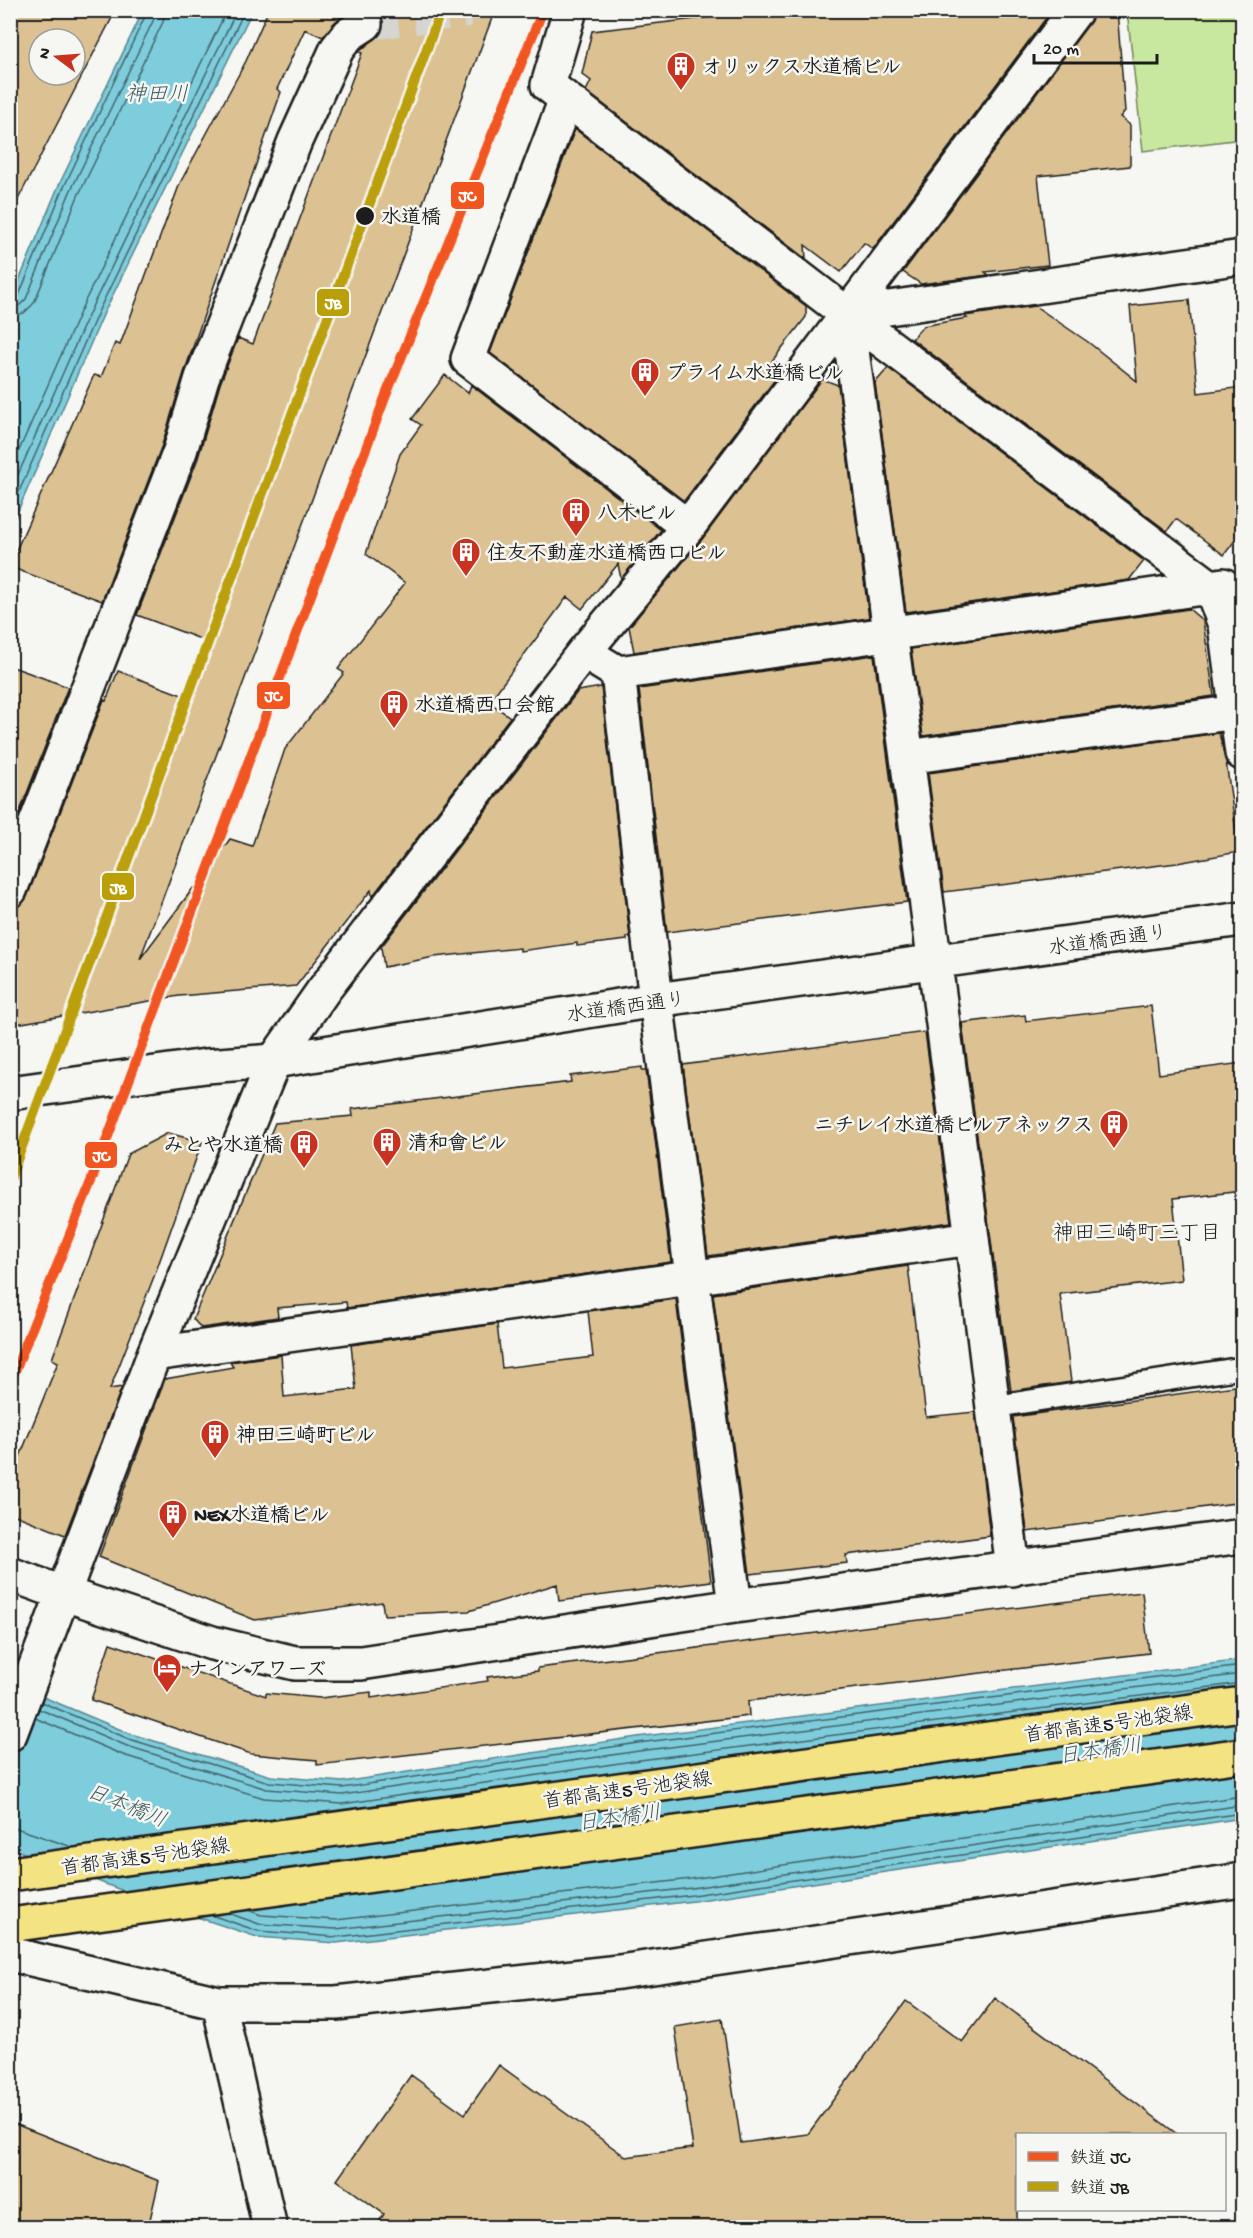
<svg xmlns="http://www.w3.org/2000/svg" width="1253" height="2238" viewBox="0 0 1253 2238" font-family="'Gochi Hand','Klee One',sans-serif">
<rect width="100%" height="100%" fill="#f6f6f2"/>
<filter id="ink" filterUnits="userSpaceOnUse"><feTurbulence type="fractalNoise" baseFrequency=".0167" numOctaves="2"/><feDisplacementMap in="SourceGraphic" scale="12" xChannelSelector="R" yChannelSelector="G"/><feConvolveMatrix kernelMatrix="1 2 1 2 8 2 1 2 1" color-interpolation-filters="sRGB"/></filter>
<g filter="url(#ink)">
<path fill="#c8e79f" stroke="#72825e" stroke-width="1.5" d="M1127,11H1242V139L1143,151Z"/>
<path fill="#7ecddc" stroke="#57868f" stroke-width="1.5" d="M143,11H252L104,313L11,527V300L58,187Z
M1242,1660V1818L694,1901L336,1943L257,1937L155,1903L11,1848L10,1683L131,1734L271,1776L342,1782L637,1737Z"/>
<g fill="none" stroke-linecap="round" stroke-linejoin="round">
<path stroke="#436369" stroke-width="1.5" d="M10,300L19,295L63,189L148,10
M10,307L20,305L26,299L70,192L154,19L156,10
M10,316L24,313L34,303L78,196L163,22L165,10
M10,471L84,303L227,10
M10,493L92,307L237,10
M10,512L99,310L245,10
M41,1702L129,1739L269,1782L342,1788L638,1743L1242,1666
M39,1709L127,1746L267,1789L342,1795L639,1751L1242,1674
M35,1718L123,1755L264,1798L342,1804L640,1760L1242,1683
M10,1826L72,1847
M248,1910L261,1915L336,1920L691,1879L1242,1796
M228,1913L259,1924L336,1929L692,1888L1242,1805
M211,1915L258,1931L336,1937L693,1895L1242,1813"/>
</g>
<path fill="#dcc292" stroke="#1c1c1c" stroke-width="1.5" fill-rule="evenodd" d="M20,10H116L10,215V27ZM39,39H75V75H39Z
M262,10H351L334,23L323,37L305,29L277,89L281,92L184,373L162,445L102,601L10,567V564L94,375L101,377L115,343L120,345L180,183L246,61L267,13Z
M377,10H495L140,959L230,839L252,846L285,749L344,673L338,669L405,583L366,554L400,454L421,425L412,419L445,375L468,393L471,385L661,530L621,579L618,564L582,609L567,597L489,702L510,717L372,897L371,890L296,986L179,996L10,1025V908L21,905L27,897L104,700L106,701L118,671L190,698L211,643L137,615L198,458L220,384L238,338L253,344L362,53L359,52L382,32L384,22Z
M773,10H1052L873,249L864,243L841,272L805,245L806,259L586,91L591,81L582,74L592,31Z
M1094,10H1117L1125,111L1120,117L1130,125V166L1038,176L1048,265L985,272L989,275L921,284L903,272L1091,21Z
M575,129L806,306V317L772,361L785,366L684,501L490,353Z
M1189,300L1198,393L1242,387V531L1224,555L1176,519L1167,531L912,339L923,326L967,318L964,316L1035,306L1088,342L1137,381L1130,306Z
M888,368L1144,561L1129,580L906,612L875,383Z
M822,379L838,385L869,618L634,652L629,627L703,538Z
M1189,609L1203,621L1214,696L923,736L911,649Z
M874,655L907,902L667,932L639,689Z
M10,666L68,687L10,837Z
M601,687L630,937H627V940L577,946V943L520,951V948L434,957L384,967L381,947L578,691Z
M1219,733L1226,762L1239,852L1177,863L944,892L928,773Z
M1151,1006L1159,1074L1242,1063V1191L1173,1199L1182,1280L1060,1294L1071,1382L1011,1391L962,1023L1025,1015L1026,1021Z
M925,1032L951,1222L708,1256L683,1065Z
M642,1067V1070H646L671,1262L347,1308L346,1302L277,1308L278,1317L201,1328L193,1319L275,1123L353,1116L352,1109L571,1082L570,1076Z
M168,1133L202,1142L155,1274L110,1389L122,1387L65,1535L10,1513V1481L58,1362L52,1359L128,1154Z
M908,1266L926,1417L975,1412L990,1536L846,1555L847,1563L750,1574L713,1294Z
M676,1299L711,1581L559,1601L557,1584L469,1611L384,1615L382,1602L255,1620L99,1557L165,1379L233,1367L230,1362L281,1355L284,1397L356,1389L351,1345L497,1324L502,1368L593,1357L588,1311Z
M1242,1385V1502L1027,1532L1013,1417Z
M1142,1592L1149,1653L748,1701L749,1716L317,1765V1760L251,1754L91,1700L110,1643L266,1696V1693L320,1698L371,1692V1698L488,1681L487,1677L538,1671V1668Z
M995,1998L1177,2134H1017V2228H375L384,2214L337,2180L411,2075L465,2114L499,2065L626,2157L693,2148L675,2027L722,2019L741,2143L808,2134L906,2001L962,2042Z
M10,2122L159,2181L148,2228H10Z"/>
<g fill="none" stroke-linecap="round" stroke-linejoin="round">
<path stroke="#d5d5d2" stroke-width="33" stroke-dasharray="33 16" stroke-linecap="butt" d="M365,24L470,10"/>
<g stroke="#1c1c1c" stroke-width="26">
<path id="lane" d="M993,1407L1242,1368"/>
</g>
<g stroke="#1c1c1c" stroke-width="38">
<path id="street" d="M570,10L548,85L847,314L1242,611
M566,99L468,359L688,527
M1211,587L1225,625L1242,753
M600,662L618,673L1223,585
M618,673L656,1000L735,1606
M907,757L1237,712
M10,890L180,451L202,378L295,141L337,49L348,35L365,24
M154,1354L972,1238
M1013,1569L972,1238L847,314L1242,257
M62,1593L212,1643L295,1663H361L735,1606L1242,1536
M10,1734L154,1354L274,1061L323,991L583,653L688,527L1076,10"/>
</g>
<g stroke="#1c1c1c" stroke-width="38">
<path id="secondary" d="M10,1093L206,1066L274,1061L656,1000L1242,919
M10,1574L62,1593
M10,1954L219,2003H336L619,1972L1242,1880
M219,2003L270,2228"/>
</g>
<g stroke="#1c1c1c" stroke-width="38">
<path id="highway" d="M10,1874L1242,1704
M10,1925L1242,1755"/>
</g>
<use href="#lane" stroke="#f6f6f2" stroke-width="21"/>
<use href="#street" stroke="#f6f6f2" stroke-width="33"/>
<use href="#secondary" stroke="#f6f6f2" stroke-width="33"/>
<use href="#highway" stroke="#f4e382" stroke-width="33"/>
<g stroke="#f6f6f2" stroke-width="15">
<path id="rail-1" d="M10,1383L92,1179L386,395L543,10"/>
</g>
<g stroke="#f6f6f2" stroke-width="15">
<path id="rail-2" d="M10,1179L441,10"/>
</g>
<use href="#rail-1" stroke="#f15620" stroke-width="10"/>
<use href="#rail-2" stroke="#bb9f08" stroke-width="10"/>
</g>
</g>
<defs>
<g id="building-pin" transform="scale(1.5)"><path d="M0 17L-7.5 6A9.5 9.5 0 1 1 7.5 6Z" fill="#c8321e" stroke="#f6f6f2"/><path d="M-4-6H4V6H1V3H-1V6H-4ZM-2.5-4.3h1.7v1.8h-1.7ZM.8-4.3h1.7v1.8H.8ZM-2.5-1h1.7V.8h-1.7ZM.8-1h1.7V.8H.8Z" fill="#fff"/></g>
<g id="hotel-pin" transform="scale(1.5)"><path d="M0 17L-7.5 6A9.5 9.5 0 1 1 7.5 6Z" fill="#c8321e" stroke="#f6f6f2"/><path d="M-6-4.5h1.5V1H6V5H4.5V3h-9V5H-6ZM-4 0a1.8 1.8 0 1 1 3.6 0ZM.5 0V-2.5h3Q6-2.5 6 0Z" fill="#fff"/></g>
</defs>
<g fill-rule="evenodd">
<use href="#building-pin" x="681" y="66"/>
<use href="#building-pin" x="645" y="372"/>
<use href="#building-pin" x="576" y="512"/>
<use href="#building-pin" x="466" y="552"/>
<use href="#building-pin" x="394" y="704"/>
<use href="#building-pin" x="1114" y="1124"/>
<use href="#building-pin" x="387" y="1142"/>
<use href="#building-pin" x="304" y="1144"/>
<use href="#building-pin" x="215" y="1434"/>
<use href="#building-pin" x="173" y="1514"/>
<use href="#hotel-pin" x="167" y="1668"/>
</g>
<circle fill="#1c1c1c" stroke="#f6f6f2" stroke-width="2" cx="365" cy="216" r="10"/>
<g text-anchor="middle" stroke-width="5" stroke-linejoin="round" paint-order="stroke">
<g font-size="20" font-weight="bold" fill="#1c1c1c" stroke="#f6f6f2" text-anchor="start">
<text x="702" y="73">オリックス水道橋ビル</text>
<text x="666" y="379">プライム水道橋ビル</text>
<text x="597" y="519">八木ビル</text>
<text x="487" y="559">住友不動産水道橋西口ビル</text>
<text x="415" y="711">水道橋西口会館</text>
<text x="1093" y="1131" text-anchor="end">ニチレイ水道橋ビルアネックス</text>
<text x="408" y="1149">清和會ビル</text>
<text x="283" y="1151" text-anchor="end">みとや水道橋</text>
<text x="236" y="1441">神田三崎町ビル</text>
<text x="194" y="1521">NEX水道橋ビル</text>
<text x="188" y="1675">ナインアワーズ</text>
</g>
<g font-size="20" font-weight="bold" fill="#1c1c1c" stroke="#f6f6f2" text-anchor="start">
<text x="381" y="223">水道橋</text>
</g>
<g font-size="20" fill="#1c1c1c" stroke="#f6f6f2">
<text transform="translate(1108 939) rotate(-8)" y="7">水道橋西通り</text>
<text transform="translate(626 1006) rotate(-8)" y="7">水道橋西通り</text>
<text transform="translate(1108 1723) rotate(-8)" y="7">首都高速5号池袋線</text>
<text transform="translate(627 1789) rotate(-8)" y="7">首都高速5号池袋線</text>
<text transform="translate(145 1856) rotate(-8)" y="7">首都高速5号池袋線</text>
</g>
<g font-size="21" font-style="italic" fill="#3e5a5f" stroke="#f6f6f2">
<text x="157" y="100">神田川</text>
<text transform="translate(1100 1750) rotate(-8)" y="7">日本橋川</text>
<text transform="translate(127 1805) rotate(22)" y="7">日本橋川</text>
<text transform="translate(619 1817) rotate(-8)" y="7">日本橋川</text>
</g>
<g font-size="21" fill="#1c1c1c" stroke="#f6f6f2">
<text x="1137" y="1239">神田三崎町三丁目</text>
</g>
</g>
<g stroke="#f6f6f2" stroke-width="2">
<rect x="450" y="181" width="35" height="29" rx="6" fill="#f15620"/>
<rect x="316" y="288" width="34" height="29" rx="6" fill="#bb9f08"/>
<rect x="256" y="681" width="35" height="29" rx="6" fill="#f15620"/>
<rect x="101" y="872" width="34" height="29" rx="6" fill="#bb9f08"/>
<rect x="84" y="1141" width="34" height="28" rx="6" fill="#f15620"/>
</g>
<g font-size="16" text-anchor="middle" font-weight="bold" fill="#fff">
<text x="467" y="201">JC</text>
<text x="333" y="308">JB</text>
<text x="273" y="701">JC</text>
<text x="118" y="893">JB</text>
<text x="101" y="1161">JC</text>
</g>
<rect width="1253" height="2238" fill="none" stroke="#f6f6f2" stroke-width="36"/>
<rect x="18" y="18" width="1217" height="2202" fill="none" stroke="#1c1c1c" stroke-width="2" filter="url(#ink)"/>
<rect x="1016" y="2133" width="210" height="78" fill="#f6f6f2" stroke="#9f9f9c" stroke-width="1.5"/>
<rect x="1028" y="2152" width="30" height="9" fill="#f15620" stroke="#9f9f9c" stroke-width="1.5"/>
<text x="1070" y="2163" font-size="18" fill="#1c1c1c">鉄道 JC</text>
<rect x="1028" y="2182" width="30" height="9" fill="#bb9f08" stroke="#9f9f9c" stroke-width="1.5"/>
<text x="1070" y="2193" font-size="18" fill="#1c1c1c">鉄道 JB</text>
<g transform="translate(57 57) rotate(286)"><circle r="28" fill="#f6f6f2" stroke="#9f9f9c" stroke-width="1.5"/>
<path d="M0-4.5L10 22L0 15L-10 22Z" fill="#c8321e"/>
<text y="-9" font-size="16" font-weight="bold" text-anchor="middle" fill="#1c1c1c">N</text>
</g>
<path d="M1034 54v9h123v-9" fill="none" stroke="#1c1c1c" stroke-width="3"/>
<text x="1043" y="54" font-size="18" fill="#1c1c1c" stroke="#f6f6f2" stroke-width="4.5" paint-order="stroke">20 m</text>
</svg>
